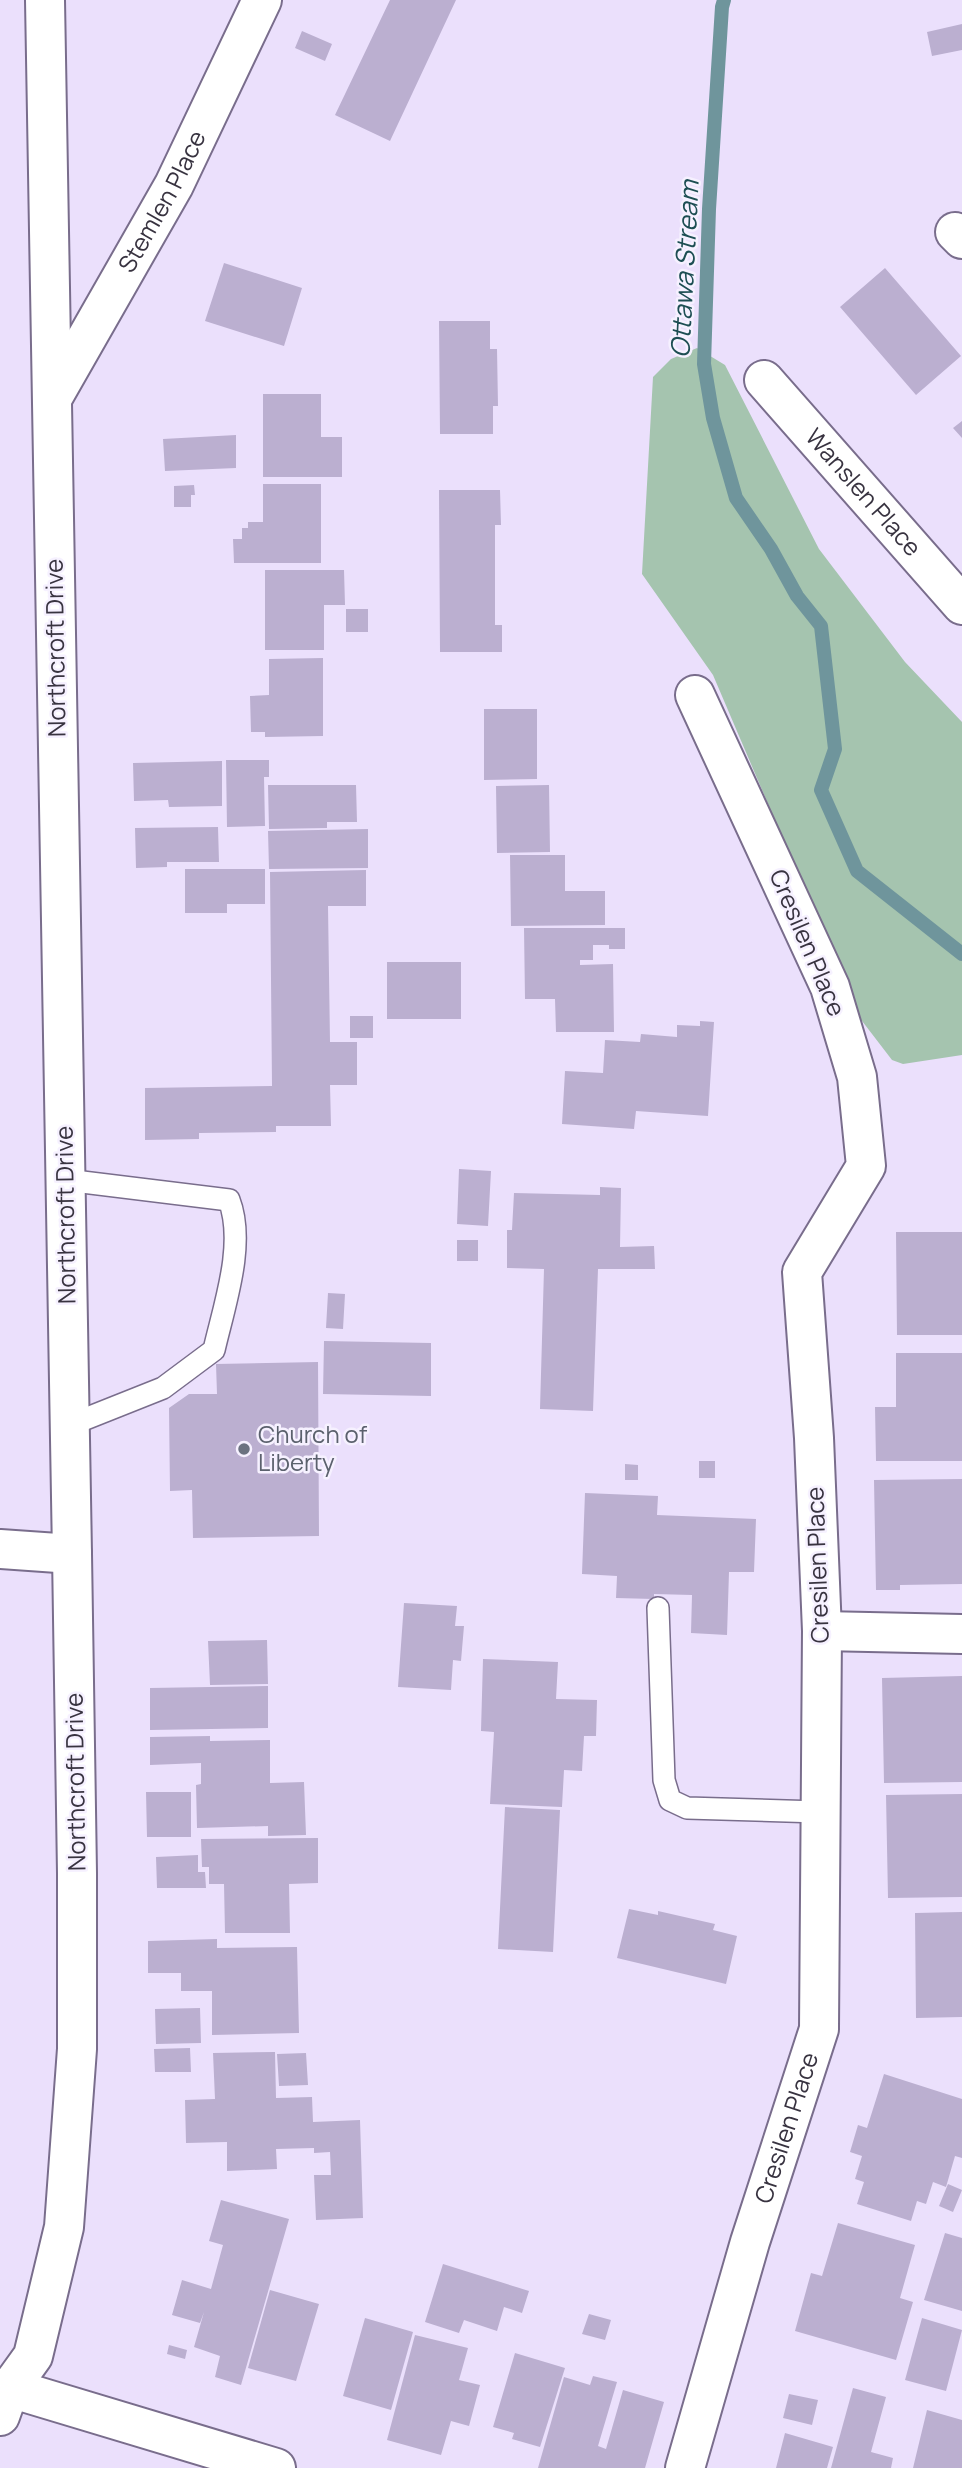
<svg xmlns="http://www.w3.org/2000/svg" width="962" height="2468" viewBox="0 0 962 2468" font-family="Manrope,sans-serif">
<rect width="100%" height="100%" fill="#ebe0fc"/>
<path fill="#a5c4af" d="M697,348L725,365L819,549L905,662L962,722V1055L903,1064L892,1060L859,1017L713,675L642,574L653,377L671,359Z"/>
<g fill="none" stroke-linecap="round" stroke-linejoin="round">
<path stroke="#6f959c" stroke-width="14" d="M724,0L722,7L709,209L704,364L713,418L736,498L771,549L797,596L821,626L835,749L821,790L857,871L962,954"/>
</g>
<path fill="#bbafd0" d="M390,0H456L390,141L335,115Z
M962,24V50L932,56L927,32Z
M302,31L332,44L325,61L295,48Z
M224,263L302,288L284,346L205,321Z
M885,268L961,356L916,395L840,307Z
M439,321H490V349H497L498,406H493V434H440Z
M263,394H321V437H342V477H263Z
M962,421V438L953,428Z
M236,435V468L165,471L163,439Z
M263,484H321V563H234L233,539H242V528H248V522H263Z
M194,485L195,495H191V507H174V486Z
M439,490H500L501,525H495V625H502V652H440Z
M265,570H344L345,605H324V650H265Z
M346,609H368V632H346Z
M323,658V736L265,737V732H251L250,696L269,695V659Z
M484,709H537V779L484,780Z
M226,760H269V777H264L265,826L227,827Z
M222,761V806L169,807L168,800L134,801L133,763Z
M268,785H356L357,822H327V828L269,829Z
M549,785L550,852L497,853L496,786Z
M218,827L219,862H167V867L136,868L135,828Z
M368,829V868L269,869L268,831Z
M510,855H565V891H605V925L511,926Z
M185,869H265V904H227V913H185Z
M366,870V906H328L330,1042H357V1085H330L331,1126H276V1132L199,1133V1139L145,1140V1088L272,1086L270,872Z
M524,928H625V949H609V945H593V960H580V965L613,964L614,1032H556L555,999H525Z
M387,962H461V1019H387Z
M350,1016H373V1038H350Z
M700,1021L714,1022L708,1116L636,1111L634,1129L562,1124L565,1071L603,1073L605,1040L640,1042L641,1034L677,1037V1025L700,1026Z
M459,1169L491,1171L488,1226L457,1224Z
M600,1187L621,1188L620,1247L654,1246L655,1269H598L593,1411L540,1409L544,1269L507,1268V1230H512L514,1193L600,1195Z
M896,1232H962V1335H897Z
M457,1240H478V1261H457Z
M328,1293L345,1294L343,1329L326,1328Z
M324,1341L431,1343V1396L323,1394Z
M896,1353H962V1461H876L875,1407H896Z
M318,1362L319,1536L193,1538L192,1490L170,1491L169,1408L189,1394H217L216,1364Z
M699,1461H715V1478H699Z
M625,1464L638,1465V1480H625Z
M962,1479V1584L900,1585V1590H876L874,1480Z
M585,1493L658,1496L657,1515L756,1519L754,1572H729L727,1635L691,1633L692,1595L654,1594V1599L616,1598L617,1576L582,1574Z
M404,1603L457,1606L455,1626H464L461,1661L453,1660L451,1690L398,1687Z
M267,1640L268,1684L210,1685L208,1641Z
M483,1659L558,1662L556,1699L597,1700L596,1736H584L582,1771L564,1770L562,1807L490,1804L494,1732L481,1731Z
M962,1676V1782L884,1783L882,1678Z
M268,1686V1728L150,1730V1688Z
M210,1736V1741L270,1740V1783L304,1782L306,1835L268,1836V1826L197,1828L196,1785L201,1784V1763L150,1765V1737Z
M146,1792H191V1837H147Z
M962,1794V1897L888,1898L886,1795Z
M505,1807L560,1810L553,1952L498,1949Z
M318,1838V1883L289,1884L290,1933H225L224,1884H209V1867H202L201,1839Z
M198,1855V1872H205L206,1888H157L156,1857Z
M629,1909L658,1915V1911L715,1924L713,1930L737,1936L726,1984L617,1958Z
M962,1912V2017L916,2018L915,1913Z
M217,1939V1948L297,1947L299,2033L212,2035V1991H181V1973H148V1941Z
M200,2008L201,2043L156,2044L155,2009Z
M190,2048L191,2072H155L154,2049Z
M275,2052L276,2098L312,2097L313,2122L360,2120L363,2218L316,2220L314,2175H331L330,2152L314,2153V2148L276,2149L277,2169L227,2171V2142L186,2143L185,2100L215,2099L213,2053Z
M306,2053L308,2085L279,2086L277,2054Z
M884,2074L962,2099V2158L955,2156L946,2187L933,2182L926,2204L917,2201L911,2221L857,2204L864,2182L855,2179L862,2156L850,2152L858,2125L867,2128Z
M948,2184L962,2190L953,2212L939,2206Z
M221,2200L289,2219L241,2385L215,2377L220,2356L194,2347L204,2312L200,2323L172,2315L182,2280L211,2289L223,2245L209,2241Z
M838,2223L915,2245L900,2298L913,2302L896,2360L795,2331L811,2273L822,2276Z
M945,2233L962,2238V2311L924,2300Z
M443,2264L529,2291L522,2313L504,2307L497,2331L464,2320L459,2333L425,2322Z
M270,2290L319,2304L296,2381L248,2368Z
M589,2314L611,2320L605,2340L582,2334Z
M365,2318L413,2332L391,2410L343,2396Z
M922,2318L962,2330L946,2391L905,2380Z
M415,2335L468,2348L459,2380L480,2385L469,2426L451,2421L441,2455L387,2440Z
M169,2345L187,2350L185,2359L167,2354Z
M515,2353L565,2368L540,2447L512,2439L514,2433L493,2427Z
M593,2376L617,2382L598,2446L606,2449L623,2390L664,2402L645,2468H538L564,2377L590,2385Z
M853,2388L886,2397L871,2452L893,2458L891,2468H831Z
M789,2394L818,2400L812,2425L783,2418Z
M927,2410L962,2420V2468H913Z
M785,2433L833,2447L827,2468H776Z"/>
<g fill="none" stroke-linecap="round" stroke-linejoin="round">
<g stroke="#796d8c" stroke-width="24">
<path id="lane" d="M66,1180L229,1200C246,1244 224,1306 214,1350L163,1388L70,1425
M658,1608L664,1780L670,1800L687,1808L819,1812"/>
</g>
<g stroke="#796d8c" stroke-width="42">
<g id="street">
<path d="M955,232L962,239"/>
<path id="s1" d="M764,380L962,605"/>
<path id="s2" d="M53,397L174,185L262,0"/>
<path d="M0,1549L72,1554"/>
<path d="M822,1631L962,1634"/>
<path d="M10,2388L276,2468"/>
<path d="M0,2416L10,2388L33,2356L64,2227L77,2049V1873L72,1554L45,0"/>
<path id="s3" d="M685,2468L750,2242L819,2029L822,1631L814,1438L802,1272L866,1166L857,1077L830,987L695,695"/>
</g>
</g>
<use href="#lane" stroke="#fff" stroke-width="21"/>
<use href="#street" stroke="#fff" stroke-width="38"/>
</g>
<circle fill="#6b7280" stroke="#f6f1ff" stroke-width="2.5" cx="244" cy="1449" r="7"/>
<g text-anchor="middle" stroke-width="5" stroke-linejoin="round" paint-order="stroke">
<g font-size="24" fill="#383340" stroke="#f6f1ff">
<text dy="8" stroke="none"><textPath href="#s2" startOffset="224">Stemlen Place</textPath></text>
<text dy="8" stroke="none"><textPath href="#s1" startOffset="150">Wanslen Place</textPath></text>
<text transform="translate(56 648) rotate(-91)" y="8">Northcroft Drive</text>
<text transform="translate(807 943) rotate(67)" y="8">Cresilen Place</text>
<text transform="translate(66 1215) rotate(-91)" y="8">Northcroft Drive</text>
<text transform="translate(818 1565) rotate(-92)" y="8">Cresilen Place</text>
<text transform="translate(76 1782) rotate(-91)" y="8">Northcroft Drive</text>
<text dy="8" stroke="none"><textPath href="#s3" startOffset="355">Cresilen Place</textPath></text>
</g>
<g font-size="24" fill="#5b616d" stroke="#f6f1ff" text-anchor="start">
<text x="258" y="1443">Church of<tspan x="258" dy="28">Liberty</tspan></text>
</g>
<g font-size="26" font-style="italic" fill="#1d4e53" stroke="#f6f1ff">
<text transform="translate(685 269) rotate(-87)" y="9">Ottawa Stream</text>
</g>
</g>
</svg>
